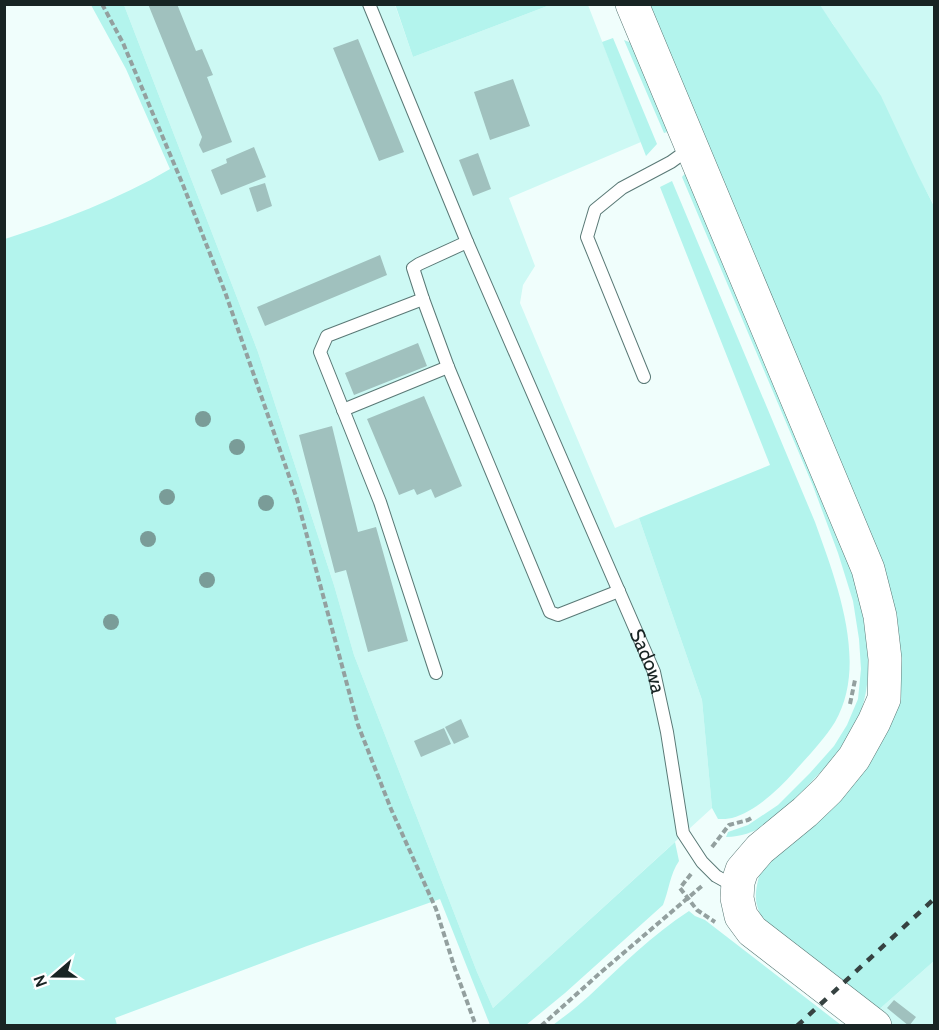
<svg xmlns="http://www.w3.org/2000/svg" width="939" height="1030" viewBox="0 0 939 1030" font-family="Cabin,sans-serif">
<rect width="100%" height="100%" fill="#f0fefc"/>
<path fill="#cdf9f4" d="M124,5H395L413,57L550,5H588L641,142L509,198L535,266L523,285L520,303L615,528L639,518L702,700L712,808L493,1008L477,972L354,655L334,585L258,352Z
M819,5H934V205L833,24Z
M934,961V1025H891L875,1013Z"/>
<path fill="#b3f4ed" d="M395,4H550V5L413,57Z
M91,5H124L258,352L334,585L354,655L477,972L493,1008L675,842L679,861C670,874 669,890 663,905L565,993L526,1025H490L440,899L307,946L115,1018L117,1025H5V239C61,221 119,199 170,169L126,69Z
M650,5H820L881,96L918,175L934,206V961L875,1013L767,926C753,903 754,897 760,872L897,685Z
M613,38L657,144L646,156L602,42Z
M624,40L634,44L671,131L664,133Z
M687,171L854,575C867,632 881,687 847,740C835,759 817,775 802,792C779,815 761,836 726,837L728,832L748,825L778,805L810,773L834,746L847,725L858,699L861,669L859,639L853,601L838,553L813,486L682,177Z
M672,181L815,522C836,581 869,663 835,722C824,740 808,756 794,772C778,790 756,811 732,818C728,819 723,819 718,819L712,808L702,700L639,518L770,465L660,187Z
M689,911L695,916L705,920L841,1025H553C565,1016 578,1006 589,996C621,966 652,935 689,911Z"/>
<path fill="#a0c1be" d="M148,4H177L196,51L202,49L213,75L207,77L232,142L203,153L199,145L202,137Z
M358,39L404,152L379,161L333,48Z
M513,79L530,126L490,140L474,92Z
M254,147L266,177L221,195L211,170L227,163L226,159Z
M478,153L491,189L473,196L459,160Z
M265,183L272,206L257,212L249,188Z
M380,255L387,275L265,326L257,307Z
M418,343L427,366L354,395L345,373Z
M424,396L462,486L435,498L431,489L417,495L414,489L399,495L367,419Z
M332,426L358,532L376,527L408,641L368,652L346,570L335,573L299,435Z
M461,719L469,737L454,744L445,727Z
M444,728L451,744L421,757L414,741Z
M894,1000L916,1017L909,1026L887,1008Z"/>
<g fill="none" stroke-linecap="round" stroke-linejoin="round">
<g stroke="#5a7976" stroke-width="14">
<g id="lane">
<path id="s1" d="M369,4L467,242L654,672L667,732L683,833L702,862L716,876L734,886"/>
<path d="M467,242L419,264L413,268L423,299L448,367L550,612L558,615L619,591"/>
<path d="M423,299L327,336L320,352L380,502L436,673"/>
<path d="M644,377L587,237L595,210L622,188L671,162L689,149"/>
<path d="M343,410L448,367"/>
</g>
</g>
<g stroke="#5a7976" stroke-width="34">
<path id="secondary" d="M632,4L868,569L880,616L885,659L884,699L874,722L854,758L828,790L805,812L760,849L742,870L738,882L737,898L741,916L752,931L875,1026"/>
</g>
<path stroke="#93a09f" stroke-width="4" stroke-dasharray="6 3" stroke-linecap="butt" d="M102,4L123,43L183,185L225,292L297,499L358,725L391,809L436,909L455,969L476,1026
M850,704L855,680
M712,847L729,825L748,820L753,817
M691,874L680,888L697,910L715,922
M541,1026L600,973L703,885"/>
<use href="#lane" stroke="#fff" stroke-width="12"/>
<use href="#secondary" stroke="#fff" stroke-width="33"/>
<path stroke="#364241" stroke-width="4.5" stroke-dasharray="8 8" stroke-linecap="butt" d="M797,1026L934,899"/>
</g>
<g fill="#7a9c98">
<circle cx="203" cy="419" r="8"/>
<circle cx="237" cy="447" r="8"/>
<circle cx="167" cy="497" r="8"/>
<circle cx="266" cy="503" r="8"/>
<circle cx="148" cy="539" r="8"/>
<circle cx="207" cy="580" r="8"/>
<circle cx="111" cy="622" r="8"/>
</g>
<g text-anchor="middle" stroke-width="4.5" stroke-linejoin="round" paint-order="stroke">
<g font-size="20" fill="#182423" stroke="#fff">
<text dy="7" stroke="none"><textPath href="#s1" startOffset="714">Sadowa</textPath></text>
</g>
</g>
<rect width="939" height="1030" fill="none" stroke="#182423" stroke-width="12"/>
<g transform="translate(54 976) rotate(250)" stroke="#ffffff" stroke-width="4.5" paint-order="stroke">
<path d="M0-4.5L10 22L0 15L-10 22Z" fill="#182423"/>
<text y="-9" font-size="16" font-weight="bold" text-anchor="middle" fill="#182423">N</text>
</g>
</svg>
